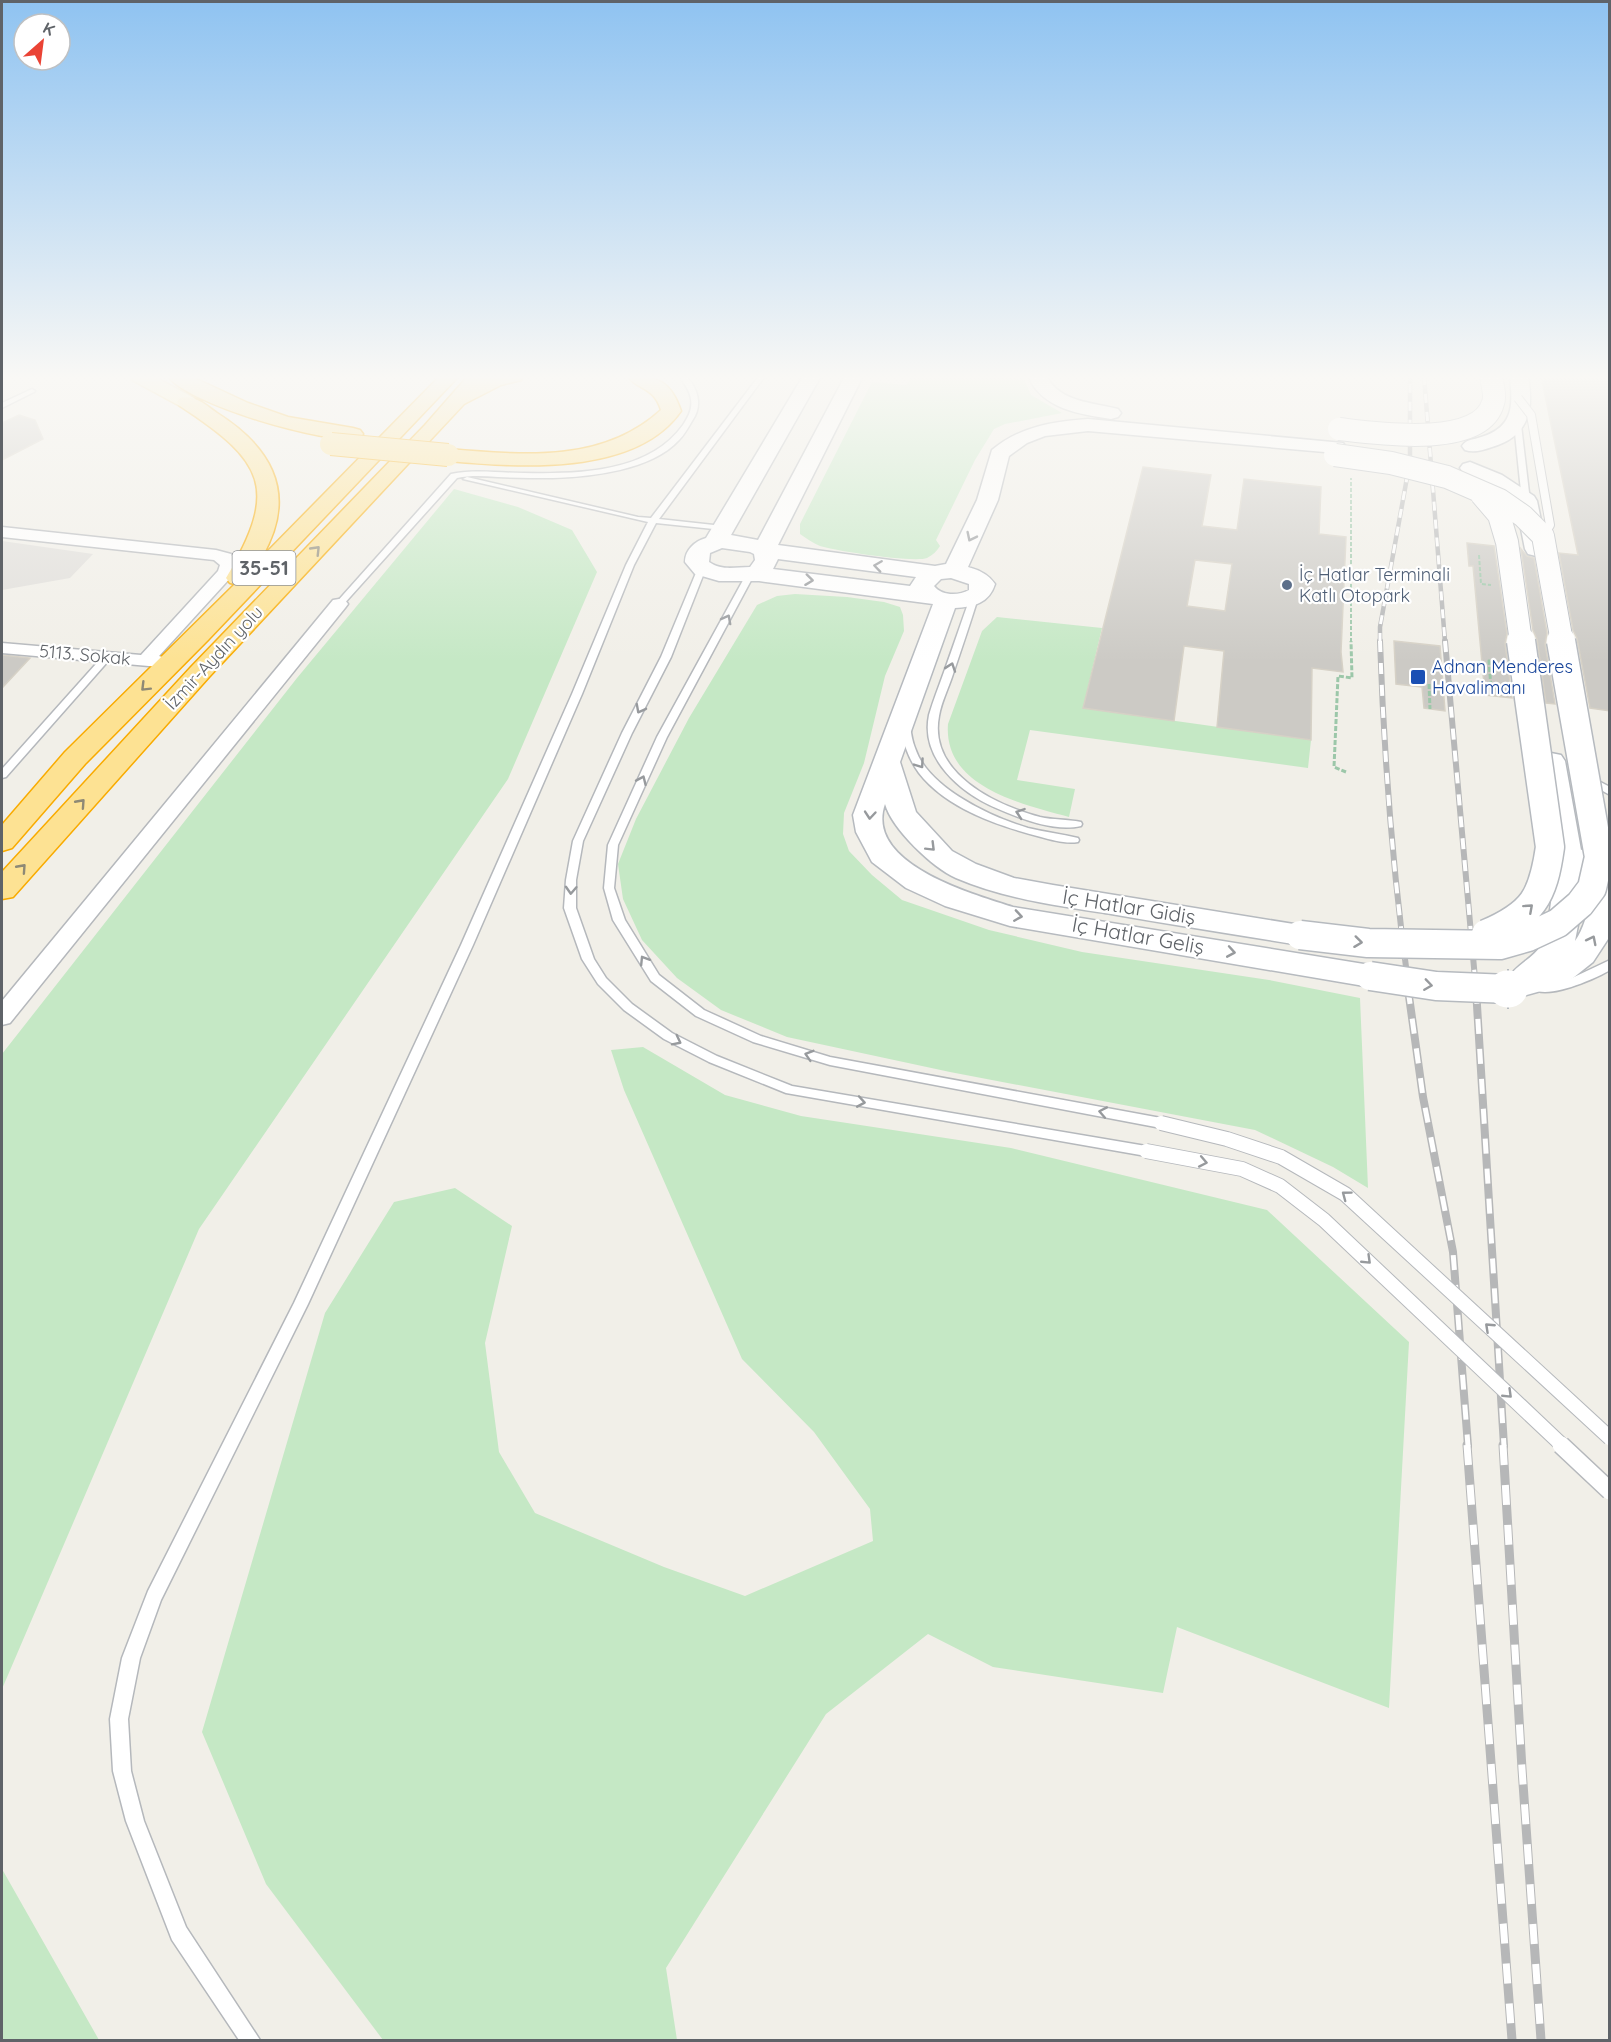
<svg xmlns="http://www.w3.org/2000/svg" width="1611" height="2042" viewBox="0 0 1611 2042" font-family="Quicksand,sans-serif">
<rect width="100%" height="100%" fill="#f1efe8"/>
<path fill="#e0deda" d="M2,541L93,554L70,578L2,590Z"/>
<path fill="#c5e8c5" d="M912,376H1023L1031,395L1062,413L1005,424L994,429L975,460L936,540L940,546C937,551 933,555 927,558C914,563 836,551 820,546C813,543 806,538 800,534V524L872,382L907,385Z
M454,489L518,507L572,530L597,572L508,779L199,1229L2,1689V1054L297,678Z
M795,594L847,597L884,602L900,607L903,615L904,631L885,676L864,763L844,813L843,834L849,851L872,875L902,900L989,930L1082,952L1269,980L1360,998L1368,1188L1333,1167L1255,1130L950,1072L787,1037L721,1010L677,978L642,940L623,899L618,864L636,819L689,718L757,605L777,596Z
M997,617L1102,628L1083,708L1311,740L1308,768L1030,730L1017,780L1075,789L1069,817C1022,804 943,787 948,724L982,631Z
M643,1047L725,1095L801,1116L1011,1148L1267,1210L1409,1342L1389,1708L1177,1627L1163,1693L993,1667L928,1634L826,1714L666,1968L677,2040H383L266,1884L202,1732L325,1313L394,1202L455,1188L512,1226L485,1343L499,1452L535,1513L664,1567L745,1596L873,1541L870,1509L814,1432L742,1359L624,1090L611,1050Z
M2,1869L99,2040H2Z"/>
<path fill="#cccac5" stroke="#d6d1c6" stroke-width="1.5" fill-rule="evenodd" d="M1541,376H1610V711L1590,708L1577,638L1573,630L1559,553L1578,555Z
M19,415L35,420L43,439L2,460V423Z
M1143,467L1211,475L1202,526L1237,530L1244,479L1321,487L1319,534L1346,537L1341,652L1343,672L1312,668L1311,740L1217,727L1224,651L1184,646L1174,721L1083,708ZM1195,560L1232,564L1225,611L1187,606Z
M1467,543L1494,546L1507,634L1505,643L1512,698L1485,695L1473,566H1469Z
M1521,549L1527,556L1534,558L1547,633L1545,644L1555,704L1546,703L1537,639L1533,630Z
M1394,641L1440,646L1445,711L1424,708L1422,687L1396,684Z
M2,655L30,658L2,688Z"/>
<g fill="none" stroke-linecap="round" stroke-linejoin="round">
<g stroke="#b5b8bc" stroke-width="3">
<path id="lane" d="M679,376H686C698,388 703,406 692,421C688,428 684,435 679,440C652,470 591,477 553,478C535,478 516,478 498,477C484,476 471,475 457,478L342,606L335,604L451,474C475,469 500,473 524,473C578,474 649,473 683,425C697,405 692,393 679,376Z
M759,376H765L659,519L723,526L727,528L723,530L656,523L634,565L582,694L473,945L308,1304L161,1600L140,1658L128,1719L131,1771L144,1821L186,1927L260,2040H239L172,1940L126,1821L113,1771L110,1719L122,1658L148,1591L294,1303L461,945L572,694L626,565L648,522L463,479L467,477L638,517L651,518Z
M32,389L35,391L34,392L2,408V403Z
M1514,423L1521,425L1530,501L1526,503L1522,501Z
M702,565L706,568L671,657L632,733L583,841L576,880V908L594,959L606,978L632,1004L672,1033L717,1056L792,1086L1146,1146L1151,1148L1153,1151L1151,1154L1146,1156L786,1093L709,1062L664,1039L624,1010L598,984L582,959L564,908L566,880L573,841L622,733L661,657L698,568Z
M751,570L755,573L667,737L618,845L614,888L625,920L659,975L704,1010L761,1036L830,1057L1161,1118L1166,1120L1167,1123L1166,1126L1161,1128L830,1065L753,1042L696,1016L651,981L613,920L604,888L608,845L657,737L747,573Z
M974,595L978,598C970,624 961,650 952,677C948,689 941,703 939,716C928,773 995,805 1040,817C1053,820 1067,819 1081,822L1082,824L1081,826C1054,832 1021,819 996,808C961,793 920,759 929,715C933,701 939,686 944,672C953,647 961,623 970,598Z
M107,654L112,657L110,659L6,777L2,778V769L104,655Z
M905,723L910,726C911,733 912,741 915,748C928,788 991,817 1028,828C1045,832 1061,834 1078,838L1079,840L1078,842C1066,844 1052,840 1041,837C999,826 947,809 919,773C908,758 904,744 900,726Z
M1587,775L1610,787V795L1583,780V776Z
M1610,960V970C1595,979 1545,1001 1532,988L1538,984L1572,978Z"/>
</g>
<g stroke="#b5b8bc" stroke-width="3">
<path id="street" d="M2,527L216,550L231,554L236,565L232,576L159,656L166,658L169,662L166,666L160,667L2,653V643L141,655L218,571L220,565L214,560L2,537Z
M339,599L345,600L348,604L345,608L10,1023L2,1025V1001L333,600Z"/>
</g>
<g stroke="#b6babf" stroke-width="3">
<path id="secondary" d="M803,376H821L731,535L758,540L845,376H863L778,545L935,566L946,564L977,500L992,450C1021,426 1052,422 1088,419L1343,443L1346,447L1343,451L1336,453L1088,431L1045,436L1027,443L1009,456L998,500L968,567C979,570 988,574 995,584C989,603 974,607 955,608L900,762L916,812L952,851L976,864L1014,878L1053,885L1300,925L1311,928L1316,935L1311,942L1300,945C1237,935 1174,925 1111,914C1059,906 1005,899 956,878C933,868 892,829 885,804C864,864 973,894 1013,907L1370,965L1381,968L1386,976L1381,984L1370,987L1010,926L945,906L906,888L872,862L856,832L853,815L933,604L759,581H719L695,574L685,562C685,550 695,541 706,538ZM722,548L750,552L754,554L755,560L750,567C735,567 722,571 709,562L710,553ZM778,559L916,577L910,586L773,569ZM951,578L969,584V590C958,596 942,596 934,586L941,579Z
M1028,376H1046C1061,403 1092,402 1118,409L1121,413L1118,417L1111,419C1079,414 1042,409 1028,376Z
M1510,376H1528C1534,410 1529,436 1492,447C1483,450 1474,453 1465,450L1462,446C1466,440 1471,440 1478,438C1514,428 1513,407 1510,376Z
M1470,462L1502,475L1534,496L1537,501L1547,549L1544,554L1536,556L1528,554L1525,549L1516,504L1488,483L1463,472L1460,468L1463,464Z
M1551,753L1561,755L1565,761L1581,850L1593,845L1603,848L1608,854L1610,936L1593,962L1573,978L1548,989L1509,1000L1498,997L1493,989L1498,981L1508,978C1517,964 1534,958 1543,943C1546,937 1547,927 1548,920C1560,867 1546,814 1537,761L1541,755ZM1583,872C1590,897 1590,919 1575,941L1583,899Z"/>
</g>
<g stroke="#f2c960" stroke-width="3">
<path id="primary" d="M130,376H153L194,398L197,402L194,406H180L132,380Z"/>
</g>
<g stroke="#f9ab00" stroke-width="3">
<path id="highway" d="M168,376H190L248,403L288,417L353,428L360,430L363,434L360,438C329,446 184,403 168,376Z
M440,376H454L456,379L208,640L85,764L12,848L2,851V825L65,752L235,584L230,583L226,578C280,488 264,461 180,406L177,402L180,398C194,394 206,405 217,413C274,449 297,496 262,557Z
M468,376H523L521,380L501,385L464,404L209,677L13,897L2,899V872L191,667L425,425Z
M628,376C657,376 671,381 681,411C635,477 517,467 448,461L441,459L438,455L441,451L448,449C522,455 602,464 661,410C654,386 636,390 628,376Z"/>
</g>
<path stroke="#9cc7a9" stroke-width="2" stroke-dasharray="4 2" stroke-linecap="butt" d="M1479,555L1481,584L1491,585
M1351,642V478"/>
<path stroke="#9cc7a9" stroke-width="3" stroke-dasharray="5 2" stroke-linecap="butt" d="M1497,662L1489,661L1491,688L1500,689
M1429,684L1430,709
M1346,772L1334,767L1338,676L1352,678L1351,641"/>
<use href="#lane" fill="#fff" fill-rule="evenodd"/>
<use href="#street" fill="#fff" fill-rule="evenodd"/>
<use href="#secondary" fill="#fff" fill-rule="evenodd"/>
<use href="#primary" fill="#fff2af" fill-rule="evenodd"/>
<use href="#highway" fill="#fde293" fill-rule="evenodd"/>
<g stroke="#b6b7b8" stroke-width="4.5">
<path id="rail-far3" d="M1424,376L1445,642
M1380,642V627L1410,461V376"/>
</g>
<g stroke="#b6b7b8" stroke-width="6">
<path id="rail-far2" d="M1380,641C1384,758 1393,875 1409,990
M1445,641L1476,990"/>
</g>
<g stroke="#b6b7b8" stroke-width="8">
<path id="rail-far1" d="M1408,989L1423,1097L1453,1252L1468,1446
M1476,989L1504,1446"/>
</g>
<g stroke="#b6b7b8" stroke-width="9">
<path id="rail" d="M1467,1445L1512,2040
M1503,1445L1522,1769L1541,2040"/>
</g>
<use href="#rail-far3" stroke="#fff" stroke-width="3" stroke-dasharray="9" stroke-linecap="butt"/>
<use href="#rail-far2" stroke="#fff" stroke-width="4" stroke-dasharray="11" stroke-linecap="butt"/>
<use href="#rail-far1" stroke="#fff" stroke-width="5" stroke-dasharray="15" stroke-linecap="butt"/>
<use href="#rail" stroke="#fff" stroke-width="7" stroke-dasharray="20" stroke-linecap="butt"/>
<g stroke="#b5b8bc" stroke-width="10" stroke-linecap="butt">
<path id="lane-bridge-far2" d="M1518,398L1531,415L1550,525L1543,536"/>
</g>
<g stroke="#b5b8bc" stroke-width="16" stroke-linecap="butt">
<path id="lane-bridge-far1" d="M1161,1123L1227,1139L1281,1157L1345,1194L1610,1438
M1146,1151L1242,1169L1280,1186L1324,1220L1563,1446"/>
</g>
<g stroke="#b5b8bc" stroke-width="20" stroke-linecap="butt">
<path id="lane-bridge" d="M1561,1445L1610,1491"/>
</g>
<g stroke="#b6babf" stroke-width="24" stroke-linecap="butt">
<path id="secondary-bridge-far2" d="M1339,429C1374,433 1480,449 1493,403C1496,395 1492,385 1491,376
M1335,455L1391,463L1447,477L1500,500L1523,516L1543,536L1562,642
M1481,494L1499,515L1507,542L1521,642"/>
</g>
<g stroke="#b6babf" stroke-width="31" stroke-linecap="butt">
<path id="secondary-bridge-far1" d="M1486,934C1533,914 1543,897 1550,847L1521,641
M1300,935L1368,943L1500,945L1528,937L1558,923L1580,904L1592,888L1599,857L1561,641
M1370,976L1436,986L1509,989"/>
</g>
<g stroke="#b6babf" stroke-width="40" stroke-linecap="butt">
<path id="secondary-bridge" d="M1507,989H1509"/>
</g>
<g stroke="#f9ab00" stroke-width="24" stroke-linecap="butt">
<path id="highway-bridge" d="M331,444L448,455"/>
</g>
<use href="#lane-bridge-far2" stroke="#fff" stroke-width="8"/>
<use href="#lane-bridge-far1" stroke="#fff" stroke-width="14"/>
<use href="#lane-bridge" stroke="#fff" stroke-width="17"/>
<use href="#secondary-bridge-far2" stroke="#fff" stroke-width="22"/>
<use href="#secondary-bridge-far1" stroke="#fff" stroke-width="28"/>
<use href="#secondary-bridge" stroke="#fff" stroke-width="37"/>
<use href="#highway-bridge" stroke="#fde293" stroke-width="22"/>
</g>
<defs><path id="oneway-chevron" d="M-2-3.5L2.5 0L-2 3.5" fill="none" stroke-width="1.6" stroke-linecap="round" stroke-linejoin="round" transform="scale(1.5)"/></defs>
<g stroke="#979a9d">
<use href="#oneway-chevron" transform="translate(971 537) rotate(116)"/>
<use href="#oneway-chevron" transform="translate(878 566) rotate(-172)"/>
<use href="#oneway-chevron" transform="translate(809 580) rotate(7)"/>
<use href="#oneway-chevron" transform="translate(727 619) rotate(-62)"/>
<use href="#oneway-chevron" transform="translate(951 667) rotate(-71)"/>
<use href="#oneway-chevron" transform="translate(640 709) rotate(118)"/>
<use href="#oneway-chevron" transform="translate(920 764) rotate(55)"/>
<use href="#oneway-chevron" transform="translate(642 780) rotate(-66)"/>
<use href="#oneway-chevron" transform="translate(1020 813) rotate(-161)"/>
<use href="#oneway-chevron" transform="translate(870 815) rotate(95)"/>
<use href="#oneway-chevron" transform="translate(931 847) rotate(45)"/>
<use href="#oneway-chevron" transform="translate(571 890) rotate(93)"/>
<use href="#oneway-chevron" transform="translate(1529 908) rotate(-42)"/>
<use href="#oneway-chevron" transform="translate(1018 916) rotate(9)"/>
<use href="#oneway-chevron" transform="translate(1592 940) rotate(-63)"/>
<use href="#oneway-chevron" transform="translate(1358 942) rotate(7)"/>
<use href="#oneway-chevron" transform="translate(1231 952) rotate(10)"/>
<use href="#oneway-chevron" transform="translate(644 960) rotate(-122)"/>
<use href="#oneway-chevron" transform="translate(1428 985) rotate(8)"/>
<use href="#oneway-chevron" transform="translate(677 1041) rotate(27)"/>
<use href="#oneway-chevron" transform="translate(809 1055) rotate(-163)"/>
<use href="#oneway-chevron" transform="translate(861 1102) rotate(10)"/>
<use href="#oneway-chevron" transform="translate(1103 1112) rotate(-169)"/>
<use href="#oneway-chevron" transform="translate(1203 1162) rotate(11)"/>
<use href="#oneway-chevron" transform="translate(1346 1195) rotate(-143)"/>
<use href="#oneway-chevron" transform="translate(1367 1260) rotate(44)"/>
<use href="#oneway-chevron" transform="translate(1489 1327) rotate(-137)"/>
<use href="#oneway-chevron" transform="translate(1508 1394) rotate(44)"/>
</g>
<g stroke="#8e8975">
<use href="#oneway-chevron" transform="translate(316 550) rotate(-46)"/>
<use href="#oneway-chevron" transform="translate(145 687) rotate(135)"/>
<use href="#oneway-chevron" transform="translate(81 803) rotate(-48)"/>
<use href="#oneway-chevron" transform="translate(22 868) rotate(-48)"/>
</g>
<linearGradient id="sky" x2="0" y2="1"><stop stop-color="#8fc3f1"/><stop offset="0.57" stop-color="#f9f8f5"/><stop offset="1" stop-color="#f9f8f5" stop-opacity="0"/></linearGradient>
<rect width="1611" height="662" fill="url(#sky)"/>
<circle fill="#5c6f8a" stroke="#fff" stroke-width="2" cx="1287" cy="585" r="6"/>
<rect fill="#1a4fb4" stroke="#fff" stroke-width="2" x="1410" y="669" width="16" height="16" rx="3"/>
<g text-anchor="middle" stroke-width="4.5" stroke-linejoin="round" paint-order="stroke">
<g font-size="18" fill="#4e5e75" stroke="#fff" text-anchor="start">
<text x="1299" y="581">İç Hatlar Terminali<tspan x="1299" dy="21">Katlı Otopark</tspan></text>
</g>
<g font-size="18" fill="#5f6368" stroke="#fff">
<text transform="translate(85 655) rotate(5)" y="6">5113. Sokak</text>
<text transform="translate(214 658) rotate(-47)" y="6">İzmir-Aydın yolu</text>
</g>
<g font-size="18" fill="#164399" stroke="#fff" text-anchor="start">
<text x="1432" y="673">Adnan Menderes<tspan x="1432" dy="21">Havalimanı</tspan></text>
</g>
<rect fill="#fff" stroke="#8f9295" stroke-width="1.5" x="232.5" y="551" width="63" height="34" rx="4.5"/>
<g font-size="20" font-weight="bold" fill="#5f6368">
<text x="264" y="575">35-51</text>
</g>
<g font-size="21" fill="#5f6368" stroke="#fff">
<text transform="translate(1129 907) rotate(9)" y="7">İç Hatlar Gidiş</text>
<text transform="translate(1138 936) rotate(10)" y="7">İç Hatlar Geliş</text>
</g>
</g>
<rect width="1611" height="2042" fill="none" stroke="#5f6368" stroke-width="6"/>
<g transform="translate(42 42) rotate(28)"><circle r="28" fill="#ffffff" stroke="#bfc1c3" stroke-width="1.5"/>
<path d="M0-4.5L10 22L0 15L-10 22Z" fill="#ea4335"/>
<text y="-9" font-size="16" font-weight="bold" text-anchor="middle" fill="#5f6368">K</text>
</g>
</svg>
